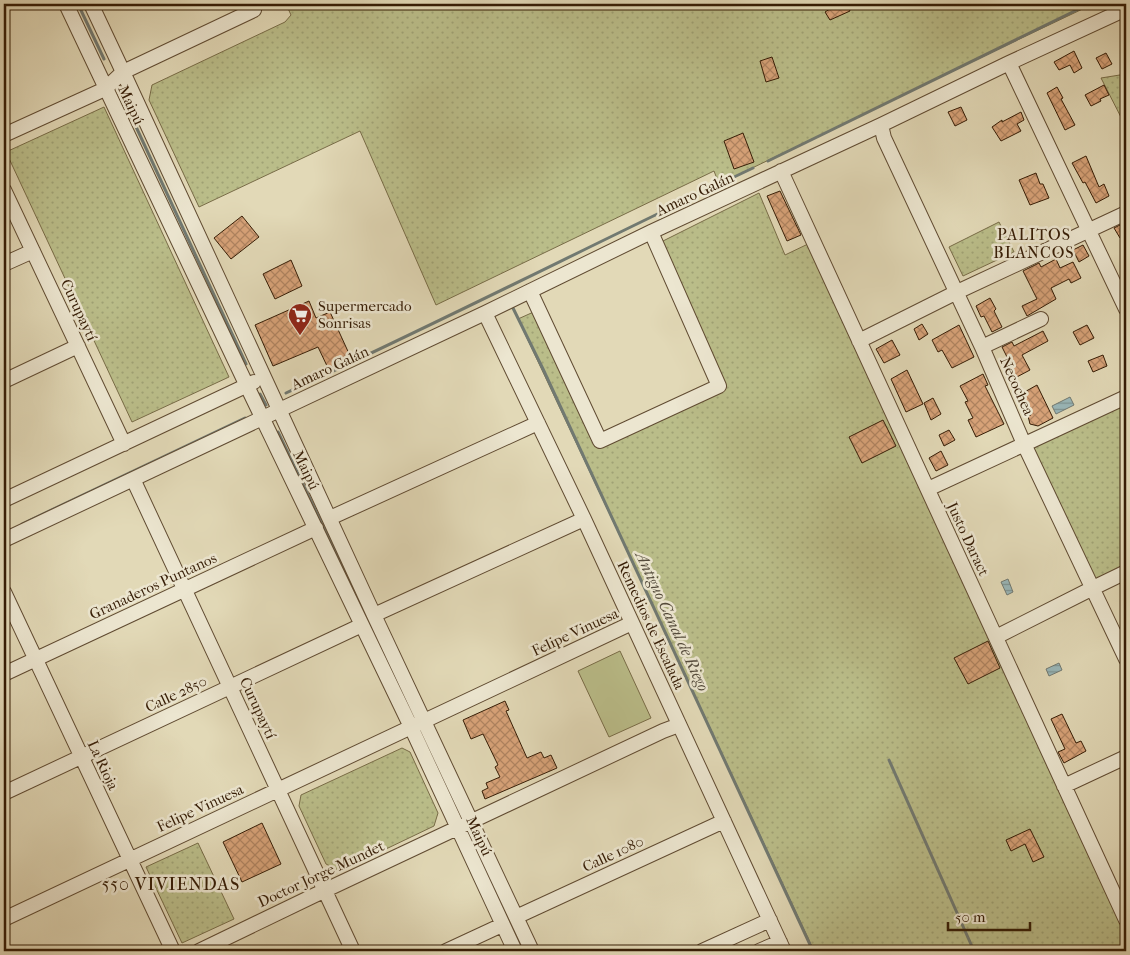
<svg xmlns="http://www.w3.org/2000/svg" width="1130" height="955" viewBox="0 0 1130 955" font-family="'IM FELL French Canon',serif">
<defs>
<pattern id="green-dots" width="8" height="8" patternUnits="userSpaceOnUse" patternTransform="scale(1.25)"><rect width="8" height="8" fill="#babd89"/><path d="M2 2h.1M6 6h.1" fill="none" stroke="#a0a275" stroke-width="1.8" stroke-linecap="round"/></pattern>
<pattern id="water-rules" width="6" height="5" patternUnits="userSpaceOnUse" patternTransform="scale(1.25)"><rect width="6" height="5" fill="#99b7b9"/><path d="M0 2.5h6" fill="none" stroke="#7e9494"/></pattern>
<pattern id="building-cross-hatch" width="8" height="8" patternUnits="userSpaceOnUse" patternTransform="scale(1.25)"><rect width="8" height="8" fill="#d8a379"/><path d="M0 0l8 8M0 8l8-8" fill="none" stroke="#b08461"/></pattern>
</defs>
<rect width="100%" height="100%" fill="#e2d9b7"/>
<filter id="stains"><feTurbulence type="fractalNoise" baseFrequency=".004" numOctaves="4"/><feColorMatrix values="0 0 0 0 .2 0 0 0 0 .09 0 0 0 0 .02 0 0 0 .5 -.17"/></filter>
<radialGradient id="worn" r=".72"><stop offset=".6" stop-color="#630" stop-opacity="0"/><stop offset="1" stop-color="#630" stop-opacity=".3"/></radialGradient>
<path fill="url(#green-dots)" stroke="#786c47" d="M286,4H1093C968,63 844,124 719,184L714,171L436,305L360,131L199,207L149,100L152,85L285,22L291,15Z
M1126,74V127L1101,78Z
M104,107L229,377L132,422L6,152Z
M759,193L785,255L808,244L1126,936V951H814L691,687L518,319L538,310L600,441L719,386L657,244Z
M999,222L1014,252L963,276L949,247Z
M1126,402V565L1095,580L1030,445Z
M402,748L410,752L438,813L434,826L340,871L326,864L299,806L301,795Z
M198,843L234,919L182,943L146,867Z"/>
<path fill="#babd89" stroke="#786c47" d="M620,651L651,718L609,737L578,671Z"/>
<path fill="url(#water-rules)" stroke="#717971" d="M1070,397L1074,405L1056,414L1052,406Z
M1008,579L1013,592L1007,595L1001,582Z
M1059,663L1062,670L1049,676L1046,669Z"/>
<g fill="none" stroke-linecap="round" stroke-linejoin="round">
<path stroke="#717971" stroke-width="3" d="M78,4L104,59
M125,103L246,364
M768,161L1089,4
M511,304L543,369L813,951
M286,393C443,321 597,242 753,168
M260,394L266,405
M278,432L402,692
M22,524L245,418
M889,760L974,951
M472,842L524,951"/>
</g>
<path fill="url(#building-cross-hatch)" stroke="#351c05" d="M838,4H847L850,11L830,20L825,12Z
M1074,51L1082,68L1074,73L1070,65L1059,70L1054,62Z
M1106,53L1112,64L1102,69L1096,58Z
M772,57L779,78L766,82L760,61Z
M1104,85L1109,95L1100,99L1101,101L1091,106L1085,95Z
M1057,87L1063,98L1061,99L1075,125L1065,130L1047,93Z
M961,107L967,120L955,126L948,112Z
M1021,112L1024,120L1017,124L1021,131L1001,141L992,127L1002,120V122Z
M743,133L754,162L734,169L724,141Z
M1086,156L1099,187L1104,184L1109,196L1096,203L1085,182L1083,183L1072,163Z
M1036,173L1040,184H1043L1049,198L1030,205L1019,180Z
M780,191L801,235L787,241L767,196Z
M242,216L259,237L231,259L214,238Z
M1124,223L1126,227V235L1120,238L1114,228Z
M1083,245L1089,256L1079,262L1073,250Z
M1056,259L1060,268L1073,262L1081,278L1071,283L1069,279L1051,288L1056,299L1027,316L1022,306L1037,299L1023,271L1039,263L1041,267Z
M291,260L302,286L275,299L263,274Z
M990,298L996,309L994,311L1002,327L992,332L984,316L981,317L976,306Z
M309,301L316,318L330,312L351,358L328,368L318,347L273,366L255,325Z
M922,324L928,334L919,340L914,329Z
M959,325L974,357L952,368L942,350L938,352L932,340Z
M1087,325L1094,338L1080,345L1073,332Z
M1043,331L1048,341L1022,355L1030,370L1013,379L1006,366L1010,363L1002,347L1012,342L1014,346Z
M892,340L900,355L884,363L876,349Z
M1103,355L1107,366L1093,372L1088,361Z
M907,370L923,404L906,412L891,379Z
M983,374L988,385L985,386L1004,424L976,437L968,420L973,418L965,402L968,401L960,386Z
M1037,385L1053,418L1038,426L1030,424L1028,416L1031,415L1021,394Z
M933,398L941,414L931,420L924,403Z
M883,420L896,446L862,463L849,437Z
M949,430L955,440L944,446L939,435Z
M941,451L948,465L936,471L929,458Z
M988,641L1000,668L968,684L954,658Z
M505,701L509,710L506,711L527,758L541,752L544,758L551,755L557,768L485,799L482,791L488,788L486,783L500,777L495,767L498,765L483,734L471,739L463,720Z
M1062,714L1076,743L1081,741L1086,751L1064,763L1058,752L1065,749L1051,719Z
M262,823L281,864L242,882L223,842Z
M1030,829L1044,857L1033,862L1025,844L1011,851L1006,840Z"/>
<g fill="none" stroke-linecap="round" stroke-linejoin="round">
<g stroke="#604b32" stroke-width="16">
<path id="minor" d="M66,4L247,386L411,727L515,951
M91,4L123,72L374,615L532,951
M1009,63L1126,309
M881,125L884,138L982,347L1024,444L1126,659
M4,135L105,89L123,72L254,10L251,4
M781,171L1126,920
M4,190L124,444
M4,264L33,251
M530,291L600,441L719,386L651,232
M485,313L584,519L784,951
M859,341L957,292L1126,213
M982,347L1041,319
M4,381L78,346
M133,479L353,951
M928,489L1126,397
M4,500L254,382
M330,518L538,423
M4,540L485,313L651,232L881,125L1009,63L1126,9
M4,592L173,951
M374,615L584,519
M996,637L1093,588L1126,572
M4,674L316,528
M1064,786L1126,757
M4,793L362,625
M516,917L724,821
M4,919L632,623
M199,951L313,896L663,731L679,725
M446,951L502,925
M702,951L770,920
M759,951L780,942"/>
</g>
<use href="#minor" stroke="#ece6d0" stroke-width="14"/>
</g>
<defs>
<g id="supermarket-pin" transform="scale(1.25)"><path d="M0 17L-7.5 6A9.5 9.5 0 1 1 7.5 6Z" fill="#8f2418" stroke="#ece6d0"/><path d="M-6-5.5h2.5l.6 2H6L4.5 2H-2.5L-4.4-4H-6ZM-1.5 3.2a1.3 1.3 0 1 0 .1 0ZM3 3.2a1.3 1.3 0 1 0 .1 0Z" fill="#fff"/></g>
</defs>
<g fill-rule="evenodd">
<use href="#supermarket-pin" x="300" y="315"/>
</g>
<g text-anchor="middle" stroke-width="5" stroke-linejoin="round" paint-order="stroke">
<g font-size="15" fill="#351c05" stroke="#ece6d0">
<text transform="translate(131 105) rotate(65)" y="5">Maipú</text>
<text transform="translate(695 194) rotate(-25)" y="5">Amaro Galán</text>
<text transform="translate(79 310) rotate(65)" y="5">Curupaytí</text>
<text transform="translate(330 368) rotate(-25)" y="5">Amaro Galán</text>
<text transform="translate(1017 386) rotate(66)" y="5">Necochea</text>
<text transform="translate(306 470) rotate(64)" y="5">Maipú</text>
<text transform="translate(968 539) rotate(65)" y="5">Justo Daract</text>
<text transform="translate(153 586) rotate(-25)" y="5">Granaderos Puntanos</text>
<text transform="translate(651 625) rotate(65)" y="5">Remedios de Escalada</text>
<text transform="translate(575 632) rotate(-25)" y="5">Felipe Vinuesa</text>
<text transform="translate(176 694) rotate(-25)" y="5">Calle 2850</text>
<text transform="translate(258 708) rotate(65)" y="5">Curupaytí</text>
<text transform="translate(103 765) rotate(65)" y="5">La Rioja</text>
<text transform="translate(200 808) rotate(-25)" y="5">Felipe Vinuesa</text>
<text transform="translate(479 836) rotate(65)" y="5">Maipú</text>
<text transform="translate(613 854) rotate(-25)" y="5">Calle 1080</text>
<text transform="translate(321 874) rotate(-25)" y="5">Doctor Jorge Mundet</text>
</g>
<g font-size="15" fill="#351c05" stroke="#ece6d0" text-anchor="start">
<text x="318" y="311">Supermercado<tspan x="318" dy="17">Sonrisas</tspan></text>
</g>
<g font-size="16" letter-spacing="1" fill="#351c05" stroke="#ece6d0">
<text x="1034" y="240">PALITOS<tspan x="1034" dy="18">BLANCOS</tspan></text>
</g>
<g font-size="16" font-style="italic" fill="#534a3b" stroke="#ece6d0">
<text transform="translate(673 621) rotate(65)" y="6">Antiguo Canal de Riego</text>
</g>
<g font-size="18" letter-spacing="1" fill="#351c05" stroke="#ece6d0">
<text x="171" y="890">550 VIVIENDAS</text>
</g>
</g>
<rect width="1130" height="955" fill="none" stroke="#e2d9b7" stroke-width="20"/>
<rect x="5" y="5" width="1120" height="945" fill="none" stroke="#351c05" stroke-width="2.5"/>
<rect x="10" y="10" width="1110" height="935" fill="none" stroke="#351c05"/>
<path d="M948 922v8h82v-8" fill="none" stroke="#351c05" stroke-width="2.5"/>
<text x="955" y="922" font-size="15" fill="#351c05" stroke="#ece6d0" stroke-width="4" paint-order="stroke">50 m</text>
<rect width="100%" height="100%" filter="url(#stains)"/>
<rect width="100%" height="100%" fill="url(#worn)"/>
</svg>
